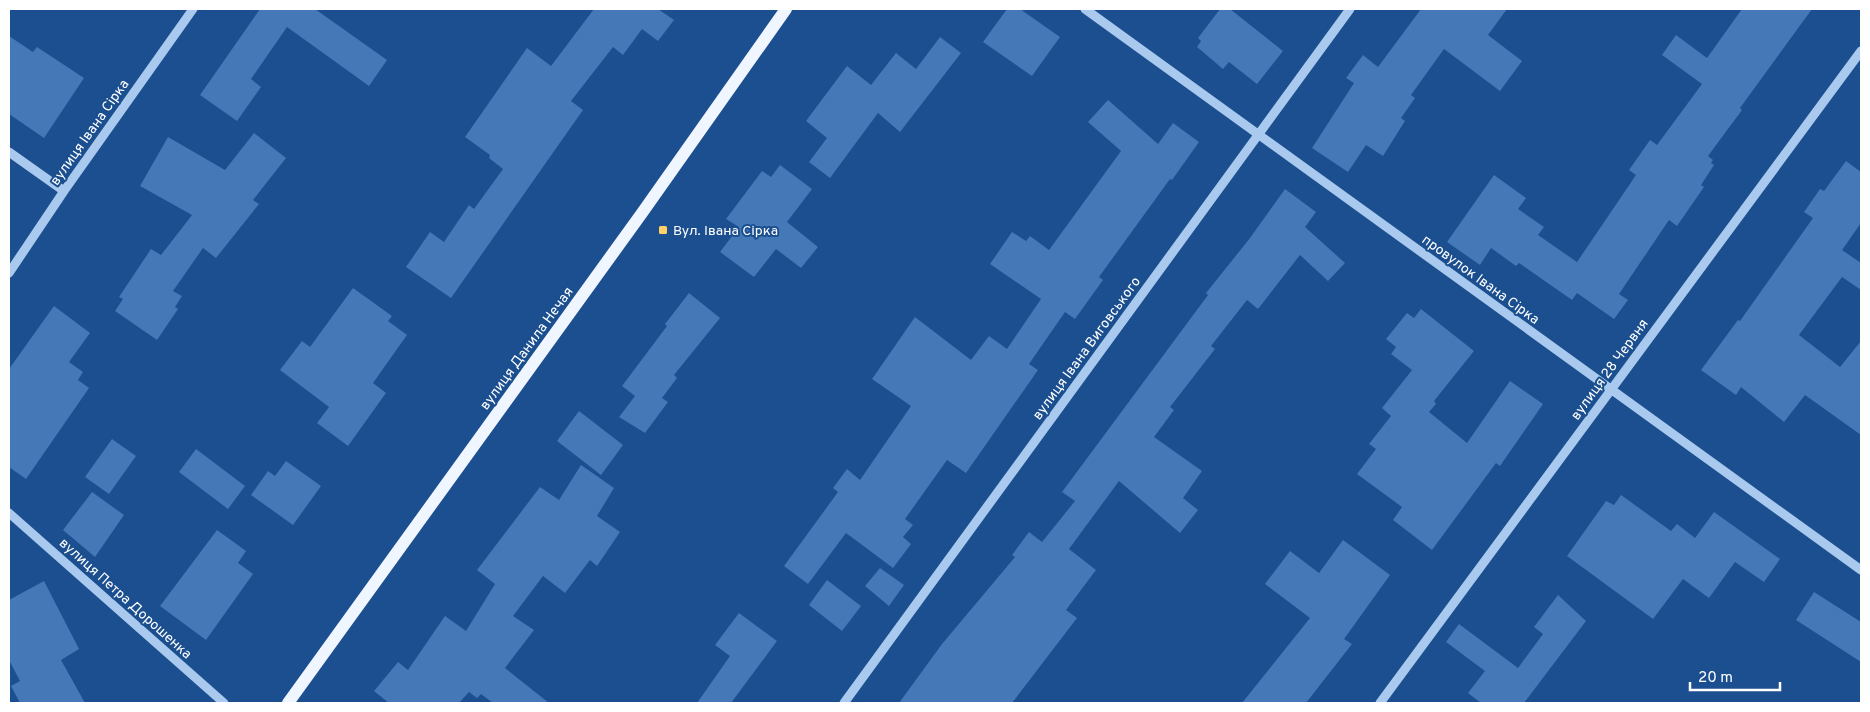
<svg xmlns="http://www.w3.org/2000/svg" width="1870" height="712" viewBox="0 0 1870 712" font-family="Overpass,sans-serif">
<rect width="100%" height="100%" fill="#1b4f8f"/>
<path fill="#4478b7" d="M260,9H315L387,60L369,86L287,27L251,79L261,87L237,121L200,95Z
M594,9H658L674,20L658,41L642,29L623,55L613,47L571,101L583,110L451,298L406,267L430,232L444,242L469,205L474,209L503,169L489,158L490,155L465,137L527,48L551,66Z
M1007,9H1020L1060,37L1032,76L983,42Z
M1220,9H1230L1283,51L1257,84L1229,62L1223,69L1197,47L1201,41L1198,38Z
M1421,9H1507L1488,35L1522,61L1500,91L1444,49L1411,95L1415,98L1401,118L1405,121L1383,156L1366,145L1348,172L1312,148L1354,83L1346,78L1363,55L1378,67Z
M1742,9H1812L1740,108L1742,110L1708,156L1713,160L1711,163L1714,165L1701,185L1704,187L1677,226L1669,220L1619,294L1628,300L1614,319L1577,293L1572,300L1519,263L1516,266L1491,248L1480,265L1447,242L1494,175L1526,198L1518,209L1544,227L1538,235L1577,262L1636,175L1629,170L1650,140L1657,145L1702,84L1662,55L1676,35L1707,58Z
M9,36L33,52L37,47L84,78L44,138L9,114Z
M940,37L961,53L900,132L878,113L830,178L809,162L827,138L806,121L847,66L871,85L896,53L916,69Z
M1108,100L1158,144L1173,123L1199,142L1172,180L1170,179L1099,277L1103,280L1075,319L1065,312L1029,364L1038,370L966,473L947,460L905,519L913,525L903,537L911,544L893,568L846,533L808,584L784,566L838,492L833,488L847,469L860,480L911,406L872,379L915,317L971,360L989,336L1007,349L1041,299L990,264L1012,232L1026,241L1030,236L1049,250L1121,151L1088,122Z
M254,133L286,158L253,200L259,204L216,258L203,248L173,291L182,296L175,307L178,309L157,340L115,311L123,299L119,297L151,249L161,255L192,215L140,186L168,137L225,170Z
M1846,161L1861,172V223L1842,250L1861,263V290L1842,277L1799,335L1840,367L1861,341V435L1805,395L1784,422L1741,387L1736,395L1701,370L1738,320L1740,321L1813,218L1804,212L1820,189L1824,191Z
M780,165L812,189L787,222L818,247L801,268L776,249L754,277L720,252L739,227L726,219L762,171L771,177Z
M1285,189L1316,212L1305,227L1345,263L1328,281L1300,255L1258,309L1247,300L1211,346L1215,349L1170,407L1174,410L1154,437L1202,471L1183,498L1198,510L1180,533L1119,481L1069,549L1096,570L1066,610L1077,618L1012,703H899L942,644L1015,557L1012,555L1029,532L1042,542L1075,501L1062,492L1208,295L1206,293L1250,238Z
M353,288L392,316L388,321L407,335L373,383L386,393L348,446L317,423L329,407L280,370L302,341L310,347Z
M689,293L720,318L674,375L677,378L662,398L668,402L645,433L619,417L635,396L622,386L667,326L665,324Z
M54,306L90,333L69,362L83,372L78,380L89,388L26,479L9,467V369Z
M1421,309L1474,351L1434,401L1436,404L1429,412L1467,443L1510,381L1543,404L1500,466L1496,463L1432,550L1393,520L1402,507L1357,474L1376,449L1369,444L1391,416L1382,408L1412,370L1391,354L1396,347L1386,339L1407,313L1414,318Z
M579,411L623,445L601,475L557,441Z
M112,439L136,456L109,494L85,477Z
M196,449L245,486L228,509L179,472Z
M286,461L321,486L293,525L251,495L268,471L275,476Z
M581,465L614,488L597,516L620,532L597,566L590,560L565,593L543,576L513,616L534,630L505,668L549,703H493L481,694L477,698L469,692L459,703H389L374,691L398,662L408,670L445,616L466,631L495,584L477,570L540,487L559,500Z
M92,492L124,515L95,557L63,530Z
M1621,495L1671,531L1677,524L1695,538L1714,512L1780,559L1764,582L1735,562L1709,598L1683,579L1653,619L1567,556L1606,501L1614,505Z
M217,530L246,551L238,563L253,574L206,640L160,606Z
M1343,540L1390,575L1344,639L1352,644L1306,703H1242L1310,618L1265,584L1290,551L1319,573Z
M880,568L904,585L889,606L865,586Z
M827,580L861,606L842,631L809,605Z
M44,581L79,649L61,660L85,703H20L11,686L20,681L9,660V600Z
M1814,592L1861,622V662L1796,620Z
M1558,595L1586,621L1524,703H1481L1468,693L1485,671L1446,642L1459,624L1518,668L1543,634L1534,627Z
M739,613L777,641L731,703H697L730,656L715,645Z"/>
<g fill="none" stroke-linecap="round" stroke-linejoin="round">
<path stroke="#a9c9ee" stroke-width="9" d="M1085,9L1861,570
M9,152L64,191
M9,273L64,191L193,9
M9,513L224,703
M844,703L1350,9
M1380,703L1861,51"/>
<path stroke="#f0f6ff" stroke-width="12" d="M288,703L642,213L786,9"/>
</g>
<rect fill="#ffd166" stroke="#1b4f8f" stroke-width="2" x="658" y="225" width="10" height="10" rx="2.5"/>
<g text-anchor="middle" stroke-width="4" stroke-linejoin="round" paint-order="stroke">
<g font-size="14" fill="#fff" stroke="#1b4f8f">
<text transform="translate(89 132) rotate(-55)" y="5">вулиця Івана Сірка</text>
<text transform="translate(1481 279) rotate(36)" y="5">провулок Івана Сірка</text>
<text transform="translate(526 348) rotate(-54)" y="5">вулиця Данила Нечая</text>
<text transform="translate(1086 348) rotate(-54)" y="5">вулиця Івана Виговського</text>
<text transform="translate(1609 369) rotate(-54)" y="5">вулиця 28 Червня</text>
<text transform="translate(126 598) rotate(42)" y="5">вулиця Петра Дорошенка</text>
</g>
<g font-size="14" fill="#fff" stroke="#1b4f8f" text-anchor="start">
<text x="673" y="235">Вул. Івана Сірка</text>
</g>
</g>
<rect width="1870" height="712" fill="none" stroke="#ffffff" stroke-width="20"/>
<path d="M1690 682v8h90v-8" fill="none" stroke="#ffffff" stroke-width="2.5"/>
<text x="1698" y="682" font-size="15" fill="#ffffff" stroke="#1b4f8f" stroke-width="4" paint-order="stroke">20 m</text>
</svg>
